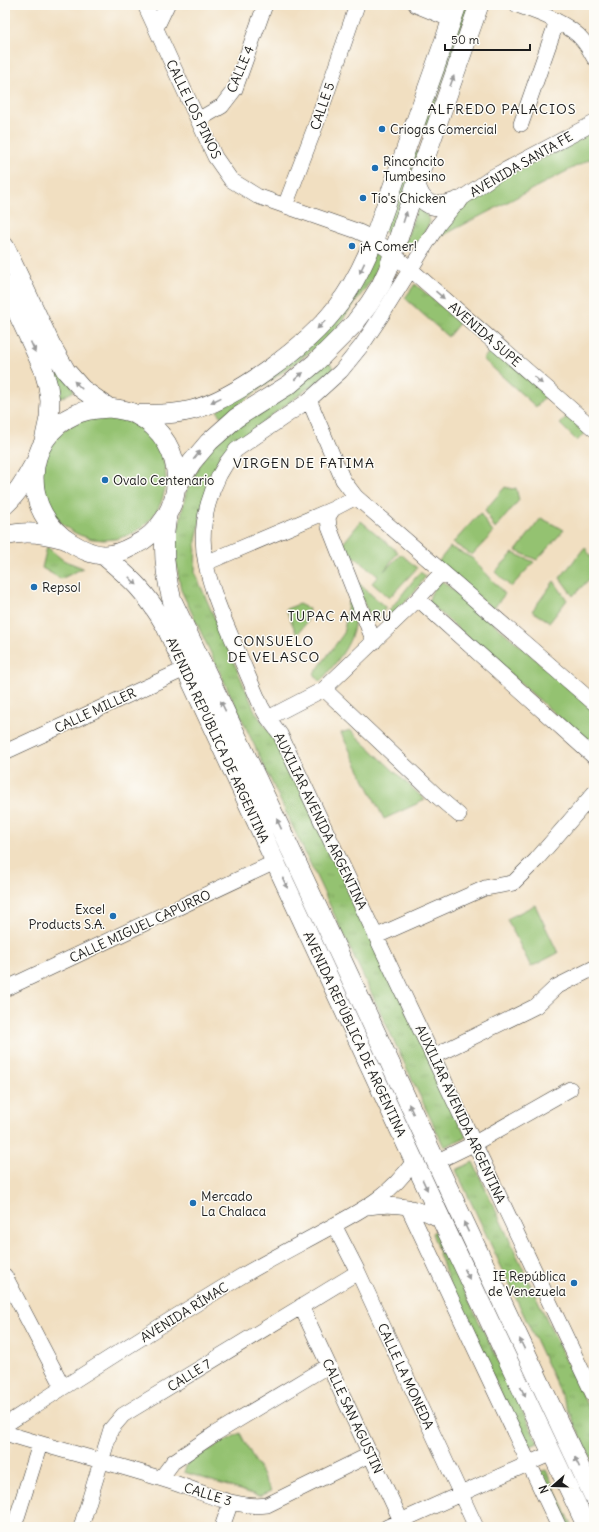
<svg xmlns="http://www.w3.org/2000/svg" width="599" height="1532" viewBox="0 0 599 1532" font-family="Delius,sans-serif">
<defs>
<pattern id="grass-tufts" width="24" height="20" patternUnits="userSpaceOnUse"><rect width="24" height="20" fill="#94c271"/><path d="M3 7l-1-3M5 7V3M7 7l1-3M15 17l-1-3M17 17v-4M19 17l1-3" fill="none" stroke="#7fa661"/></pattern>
</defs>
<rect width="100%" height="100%" fill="#fdfcf7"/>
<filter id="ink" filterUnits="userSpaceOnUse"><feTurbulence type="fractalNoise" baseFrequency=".025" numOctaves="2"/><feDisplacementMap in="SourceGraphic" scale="8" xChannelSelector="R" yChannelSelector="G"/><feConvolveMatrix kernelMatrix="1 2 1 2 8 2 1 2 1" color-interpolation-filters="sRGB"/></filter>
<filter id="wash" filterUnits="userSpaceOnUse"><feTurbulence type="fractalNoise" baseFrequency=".012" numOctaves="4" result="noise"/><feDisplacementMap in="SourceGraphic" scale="16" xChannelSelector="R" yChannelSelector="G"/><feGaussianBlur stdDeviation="0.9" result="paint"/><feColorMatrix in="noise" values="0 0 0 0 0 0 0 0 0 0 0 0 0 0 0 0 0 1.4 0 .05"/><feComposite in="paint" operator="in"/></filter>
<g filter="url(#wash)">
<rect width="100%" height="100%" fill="#f1dfc1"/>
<path fill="url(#grass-tufts)" stroke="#586f46" d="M460,5H470L428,125L420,119Z
M408,149L418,152L392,235L381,230Z
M418,205L423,208L430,222L419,242L413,246L405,243Z
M372,250L383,253L373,278L330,337L222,417L217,411L320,331Z
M415,284L460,322L448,337L405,298Z
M41,331L74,391L59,399Z
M494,347L547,395L536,407L483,359Z
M326,359L334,369L221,453L205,497L196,541L195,573L255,711L267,729L277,737L466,1137L444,1147L181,590L174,550L186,492L210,445Z
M569,415L586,432L577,441L560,424Z
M47,547L63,560L83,568L61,579L42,568Z
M473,1162L594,1420V1465L456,1170Z
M435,1231L538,1443L526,1448L450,1285L432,1233Z
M546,1470L573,1527H564L538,1472Z"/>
<path fill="#94c271" stroke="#586f46" d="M594,131V157L436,239L445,224L468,202L505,176L561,150Z
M42 478a62 62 0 1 1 124 0a62 62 0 1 1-124 0Z
M505,487L512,489L516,488L519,500L495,529L485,510Z
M480,513L493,533L472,555L453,543Z
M541,518L564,530L537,560L516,551Z
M361,521L398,552L384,571L401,554L417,568L389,598L372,583L378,576L341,546Z
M450,547L472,558L505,594L493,609L438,562Z
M585,547L594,563V574L573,596L560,578Z
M513,553L534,562L511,587L495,572Z
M420,572L426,576L413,594L392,615L388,612Z
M352,577L386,608L373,623Z
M442,581L523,648L594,711V748L429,603C429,593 435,587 442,581Z
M554,581L567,600L550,622L532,611Z
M348,601C350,604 353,608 354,612C358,640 336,662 320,682L314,674L344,633Z
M299,604L309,609L307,622L297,635L286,609Z
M350,730L425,800L384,819L341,733Z
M535,905L558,953L531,967L507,919Z
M240,1433L271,1491L259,1496L184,1472L188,1461Z"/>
</g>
<g filter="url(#ink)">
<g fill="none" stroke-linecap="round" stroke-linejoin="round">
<g stroke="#3c3935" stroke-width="16">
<path id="minor" d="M145,5L215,157L231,180L257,196L357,231L374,239L393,254L594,429
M416,5L452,20
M517,5C536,12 557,19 573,31C582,37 589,48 594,58
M156,28L167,5
M198,120L222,106L235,89L265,5
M594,123L494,176L458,201L438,225L382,315L362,345L341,371L309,400L236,450C211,480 197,525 206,564C211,589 221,612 231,636C241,659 251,683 261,706L268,718L280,734L594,1396
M521,124L557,21
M285,206L317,122L357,5
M309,400L343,480L356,497L594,703
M333,509L328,517L329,527L374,642
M206,563L333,509L356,497
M418,599L594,757
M324,689L438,797L459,815
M268,718L324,689L418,599L442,572
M5,752L185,669
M377,936L485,888L513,883L536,860L594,793
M5,989L275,862
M434,1056L526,1011L536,1006L556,987L594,968
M436,1162L475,1143L570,1089
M368,1207C397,1202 417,1207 442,1221
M408,1207L559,1527
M334,1225L358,1272L476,1527
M5,1276L63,1387
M301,1306L404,1527
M5,1425C82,1375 161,1325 240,1277C269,1260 298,1245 327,1229C364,1209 390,1196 414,1161
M5,1433C56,1449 108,1462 159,1478C192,1487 233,1510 267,1505L371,1454
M161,1478L173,1462L216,1433L329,1365
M14,1527L40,1444
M81,1527L111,1429L123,1415L358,1272
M222,1527L231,1502
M387,1527L552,1453"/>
</g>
<g stroke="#3c3935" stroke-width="20">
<path id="major" d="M416,184C422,209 438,209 458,201
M5,247L51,345L66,371L82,389L109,408
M5,286L43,368L48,386L50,401L49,418L44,441
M109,408C118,409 127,410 135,414C192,443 189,519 133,546C124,551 114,555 104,555C92,555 81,549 71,543C21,513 21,438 76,414C87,409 98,409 109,408Z
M134,414C154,415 173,415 192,410C237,398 308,345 336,308C353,287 364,264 374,239L457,5
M176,488L192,462L209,442L236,418L290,384L315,363L354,324L369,304L381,285L388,270L416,184L479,5
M5,505C18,493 26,479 34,464
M167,516C162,545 164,571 172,600L295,859L445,1181L594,1497
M5,536C25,530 44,533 64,539
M103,555C132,579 146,592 165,625L442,1221L587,1527"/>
</g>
<use href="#minor" stroke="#fff" stroke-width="15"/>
<use href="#major" stroke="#fff" stroke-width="19"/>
</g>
<defs><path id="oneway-solid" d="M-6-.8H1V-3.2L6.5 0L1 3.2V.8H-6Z"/></defs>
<g fill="#999">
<use href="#oneway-solid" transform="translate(452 81) rotate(-70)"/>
<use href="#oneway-solid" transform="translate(405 217) rotate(-72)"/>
<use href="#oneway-solid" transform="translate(362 268) rotate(115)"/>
<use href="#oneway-solid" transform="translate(440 295) rotate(41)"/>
<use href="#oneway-solid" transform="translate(321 325) rotate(135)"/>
<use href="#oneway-solid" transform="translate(33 347) rotate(66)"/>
<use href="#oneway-solid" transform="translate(299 376) rotate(-39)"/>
<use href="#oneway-solid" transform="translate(538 380) rotate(41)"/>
<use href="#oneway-solid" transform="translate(78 385) rotate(-135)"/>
<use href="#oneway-solid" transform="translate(216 400) rotate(154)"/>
<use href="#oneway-solid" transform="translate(197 455) rotate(-51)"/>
<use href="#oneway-solid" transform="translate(133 581) rotate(45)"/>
<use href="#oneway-solid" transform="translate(223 706) rotate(-116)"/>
<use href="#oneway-solid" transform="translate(279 824) rotate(-115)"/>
<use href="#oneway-solid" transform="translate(285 883) rotate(65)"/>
<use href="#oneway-solid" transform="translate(411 1109) rotate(-115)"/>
<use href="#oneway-solid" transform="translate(425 1185) rotate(65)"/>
<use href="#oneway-solid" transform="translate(466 1227) rotate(-115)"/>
<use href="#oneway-solid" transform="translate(467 1274) rotate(65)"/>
<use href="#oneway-solid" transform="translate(522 1344) rotate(-115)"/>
<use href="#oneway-solid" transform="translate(523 1392) rotate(64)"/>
<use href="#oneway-solid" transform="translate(577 1462) rotate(-115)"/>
</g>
</g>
<g fill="#1f6fb2" stroke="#fdfcf7" stroke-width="1.5">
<circle cx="382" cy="129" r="4"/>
<circle cx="375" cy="168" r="4"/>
<circle cx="363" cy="198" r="4"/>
<circle cx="352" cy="246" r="4"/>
<circle cx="105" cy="480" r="4"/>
<circle cx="34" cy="587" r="4"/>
<circle cx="113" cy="916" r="4"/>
<circle cx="193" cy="1203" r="4"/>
<circle cx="574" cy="1283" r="4"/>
</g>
<g text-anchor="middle" stroke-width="3" stroke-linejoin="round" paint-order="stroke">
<g font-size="13" fill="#1c1c1c" stroke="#fdfcf7">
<text transform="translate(240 69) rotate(-67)" y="5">CALLE 4</text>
<text transform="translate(322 106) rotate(-71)" y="5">CALLE 5</text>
<text transform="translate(194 109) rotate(64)" y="5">CALLE LOS PINOS</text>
<text transform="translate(521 164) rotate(-30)" y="5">AVENIDA SANTA FE</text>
<text transform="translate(485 334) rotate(41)" y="5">AVENIDA SUPE</text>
<text transform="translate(95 710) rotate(-25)" y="5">CALLE MILLER</text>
<text transform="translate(218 740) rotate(65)" y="5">AVENIDA REPÚBLICA DE ARGENTINA</text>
<text transform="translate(321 821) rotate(64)" y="5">AUXILIAR AVENIDA ARGENTINA</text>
<text transform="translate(140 926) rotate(-25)" y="5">CALLE MIGUEL CAPURRO</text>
<text transform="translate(355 1034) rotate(65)" y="5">AVENIDA REPÚBLICA DE ARGENTINA</text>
<text transform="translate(461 1114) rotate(65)" y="5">AUXILIAR AVENIDA ARGENTINA</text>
<text transform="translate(184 1312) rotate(-32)" y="5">AVENIDA RÍMAC</text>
<text transform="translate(189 1375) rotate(-32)" y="5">CALLE 7</text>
<text transform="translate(406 1376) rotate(65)" y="5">CALLE LA MONEDA</text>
<text transform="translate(353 1416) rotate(65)" y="5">CALLE SAN AGUSTIN</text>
<text transform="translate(208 1494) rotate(17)" y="5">CALLE 3</text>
</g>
<g font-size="13" fill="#1c1c1c" stroke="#fdfcf7" text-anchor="start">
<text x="390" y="134">Criogas Comercial</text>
<text x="383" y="166">Rinconcito<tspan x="383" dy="15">Tumbesino</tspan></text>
<text x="371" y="203">Tío's Chicken</text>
<text x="360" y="251">¡A Comer!</text>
<text x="113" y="485">Ovalo Centenario</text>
<text x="42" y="592">Repsol</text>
<text x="105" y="914" text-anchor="end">Excel<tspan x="105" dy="15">Products S.A.</tspan></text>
<text x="201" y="1201">Mercado<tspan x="201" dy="15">La Chalaca</tspan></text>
<text x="566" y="1281" text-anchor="end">IE República<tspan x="566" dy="15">de Venezuela</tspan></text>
</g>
<g font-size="14" letter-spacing="1" fill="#1c1c1c" stroke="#fdfcf7">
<text x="502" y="114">ALFREDO PALACIOS</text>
<text x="304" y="468">VIRGEN DE FATIMA</text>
<text x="340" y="621">TUPAC AMARU</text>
<text x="274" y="646">CONSUELO<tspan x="274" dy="16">DE VELASCO</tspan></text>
</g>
</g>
<rect width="599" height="1532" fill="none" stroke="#fdfcf7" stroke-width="20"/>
<g transform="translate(553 1486) rotate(250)" stroke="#fdfcf7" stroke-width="3" paint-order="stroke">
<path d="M0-3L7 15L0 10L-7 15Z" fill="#1c1c1c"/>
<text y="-6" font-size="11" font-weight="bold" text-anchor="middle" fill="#1c1c1c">N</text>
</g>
<path d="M445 44v6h85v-6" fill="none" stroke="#1c1c1c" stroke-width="2"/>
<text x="451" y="44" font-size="12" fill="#1c1c1c" stroke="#fdfcf7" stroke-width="3" paint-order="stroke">50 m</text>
</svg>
